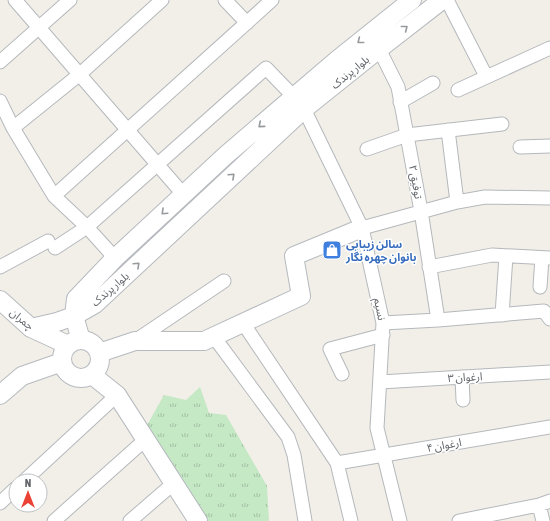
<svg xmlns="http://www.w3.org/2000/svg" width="550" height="521" viewBox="0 0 550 521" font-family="'Asap Condensed','Noto Sans Arabic',sans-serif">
<defs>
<pattern id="park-tufts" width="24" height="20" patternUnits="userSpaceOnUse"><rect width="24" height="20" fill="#c5e8c5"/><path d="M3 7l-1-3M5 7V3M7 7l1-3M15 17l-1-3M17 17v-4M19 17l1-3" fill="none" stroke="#a3c0a4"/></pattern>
</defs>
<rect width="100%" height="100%" fill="#f1efe8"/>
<path fill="url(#park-tufts)" d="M200,387L209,413L226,415L267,486L269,521H206L146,427L164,395L186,400Z"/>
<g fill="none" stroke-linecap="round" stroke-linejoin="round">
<g stroke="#b5b8bc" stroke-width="15">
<path id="street" d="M15,0L183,194
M225,0L247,23
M447,0L486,76
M379,49L398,87L421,211L438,320
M0,62L70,0
M458,90L550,48
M0,101L13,128L54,196L87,227L115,258
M400,102L433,83
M304,109L362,228L383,323L377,428L400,521
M13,128L80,74L162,0
M448,130L457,202
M520,147L550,146
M367,149L407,135L502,124
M54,196L272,0
M362,228L457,202L485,197L550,198
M55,248L87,227L266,68L294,97
M0,267L48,241
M429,267L492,255L550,258
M540,287L542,258
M502,315L506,256
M243,323L337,463L351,521
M383,323L438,320L544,311L550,319
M214,337L288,437L294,455L305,521
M135,341L224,281
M342,374L330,349L383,335
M462,377L463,400
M380,382L550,372
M337,463L550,427
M24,481L117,395
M0,503L16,488
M539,505L543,521
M54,521L146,439
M130,521L174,483
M459,521L539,505L550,501"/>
</g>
<g stroke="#b6babf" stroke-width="20">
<path id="secondary" d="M0,300L31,328L68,345
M31,328L57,322L74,316L95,304L304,109L379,49L442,0
M81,340L74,316L76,299L115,258L226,155L337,60L412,0
M62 359a19 19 0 1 1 38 0a19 19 0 1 1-38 0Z
M99,353L135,341H204L301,296L294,256L362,228
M92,375L117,395L198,521
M0,395L22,376L62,362"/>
</g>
<use href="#street" stroke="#fff" stroke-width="13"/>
<use href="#secondary" stroke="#fff" stroke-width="18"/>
</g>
<defs><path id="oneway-chevron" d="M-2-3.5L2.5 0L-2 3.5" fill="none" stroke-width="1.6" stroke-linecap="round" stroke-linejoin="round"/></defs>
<g stroke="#979a9d">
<use href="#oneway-chevron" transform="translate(405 28) rotate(-38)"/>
<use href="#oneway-chevron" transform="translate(360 41) rotate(142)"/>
<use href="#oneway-chevron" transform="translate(261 125) rotate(140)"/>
<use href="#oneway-chevron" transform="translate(232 176) rotate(-43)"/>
<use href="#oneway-chevron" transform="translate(164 212) rotate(137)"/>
<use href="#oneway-chevron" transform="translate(137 265) rotate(-43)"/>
</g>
<defs>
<g id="shop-square" transform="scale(1)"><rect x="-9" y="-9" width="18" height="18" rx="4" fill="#3f7fe0" stroke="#fff"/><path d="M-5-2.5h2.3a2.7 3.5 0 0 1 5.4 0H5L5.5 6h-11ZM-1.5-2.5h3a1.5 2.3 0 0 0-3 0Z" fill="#fff"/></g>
</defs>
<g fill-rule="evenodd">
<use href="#shop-square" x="332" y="250"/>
</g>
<g text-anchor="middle" stroke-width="3" stroke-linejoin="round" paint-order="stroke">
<g font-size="11" fill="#5f6368" stroke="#fff">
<text transform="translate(350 72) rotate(-39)" y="4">بلوار پرندک</text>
<text transform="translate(416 182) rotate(80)" y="4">توفیق ۲</text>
<text transform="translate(110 289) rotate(-41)" y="4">بلوار پرندک</text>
<text transform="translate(380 309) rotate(79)" y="4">نسیم</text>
<text transform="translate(22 319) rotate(39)" y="4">چمران</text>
<text transform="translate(465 377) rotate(-3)" y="4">ارغوان ۳</text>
<text transform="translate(444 445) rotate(-10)" y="4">ارغوان ۴</text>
</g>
<g font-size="11" font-weight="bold" fill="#366cbe" stroke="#fff" text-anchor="start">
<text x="346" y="248">سالن زیبایی<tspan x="346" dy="13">بانوان چهره نگار</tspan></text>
</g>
</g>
<g transform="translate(28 493)"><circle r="19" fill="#ffffff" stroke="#bfc1c3"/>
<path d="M0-3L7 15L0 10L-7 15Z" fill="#ea4335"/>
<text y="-6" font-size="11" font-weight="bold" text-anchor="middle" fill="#5f6368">N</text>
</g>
</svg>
